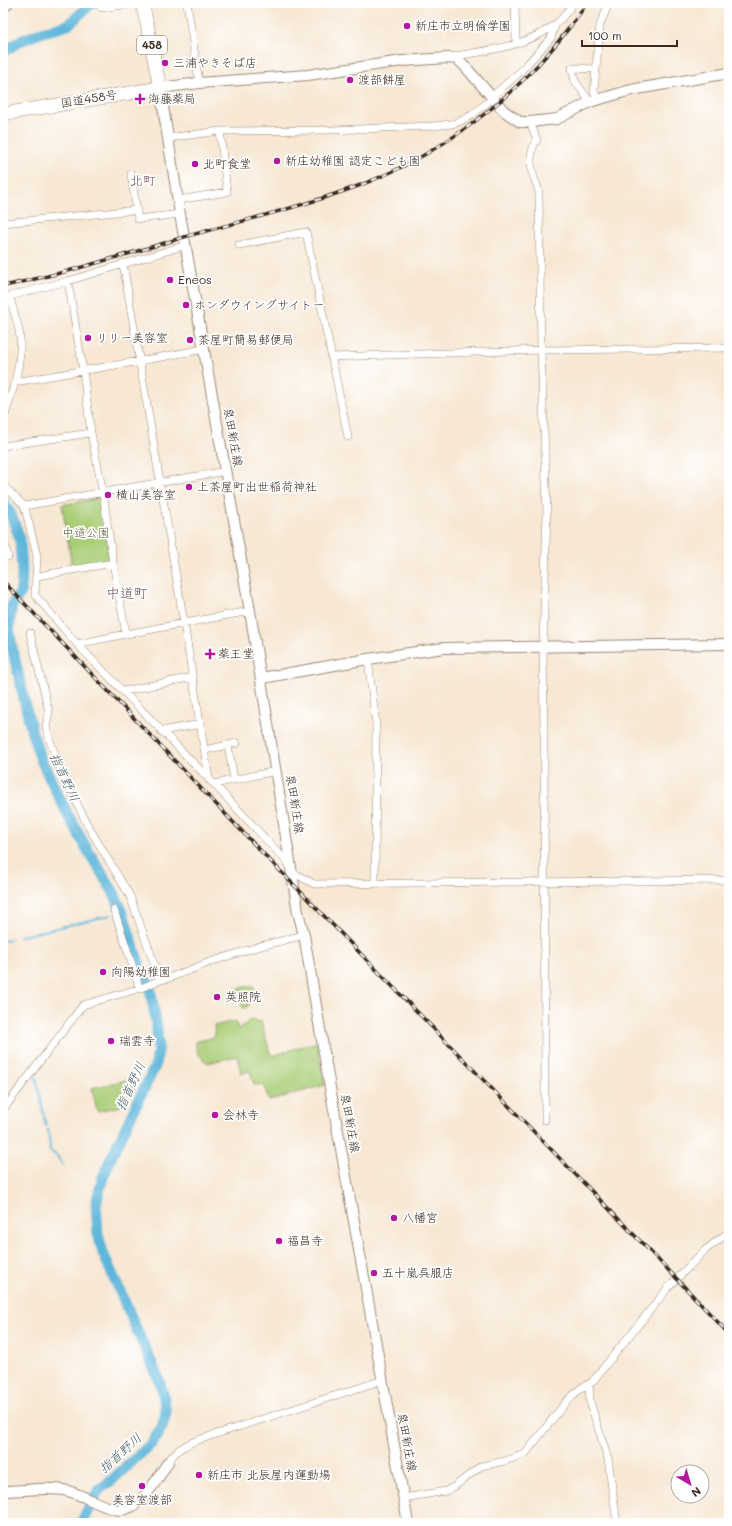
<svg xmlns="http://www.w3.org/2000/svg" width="732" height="1526" viewBox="0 0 732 1526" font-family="Mali,'Klee One',sans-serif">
<rect width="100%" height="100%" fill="#fff"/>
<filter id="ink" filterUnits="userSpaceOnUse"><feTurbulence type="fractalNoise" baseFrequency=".025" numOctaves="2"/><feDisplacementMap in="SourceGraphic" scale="8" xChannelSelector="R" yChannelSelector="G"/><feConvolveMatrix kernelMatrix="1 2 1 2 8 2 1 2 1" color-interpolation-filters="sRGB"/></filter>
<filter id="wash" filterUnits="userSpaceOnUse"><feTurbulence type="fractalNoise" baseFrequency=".012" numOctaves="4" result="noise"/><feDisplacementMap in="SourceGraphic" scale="16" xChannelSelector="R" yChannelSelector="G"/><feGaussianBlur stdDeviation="0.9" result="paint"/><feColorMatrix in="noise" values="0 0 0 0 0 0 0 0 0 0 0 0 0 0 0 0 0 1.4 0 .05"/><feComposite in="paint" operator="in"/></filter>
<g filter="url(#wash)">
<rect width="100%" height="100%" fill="#f7e7d3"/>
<path fill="#a9cd76" stroke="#727c4a" d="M100,498L110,560L72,567L62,505Z
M253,985L258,1000L248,1003L249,1006L243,1008L237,989Z
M252,1019L261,1022L271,1056L317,1042L325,1085L269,1101L264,1085H254L250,1071L241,1073L237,1056L208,1063L198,1054L195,1042L215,1037L214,1026L235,1021L238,1029Z
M131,1079L134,1090L123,1093L126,1105L97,1111L92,1088Z"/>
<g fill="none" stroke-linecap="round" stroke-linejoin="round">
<path stroke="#5db6da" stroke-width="2" d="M18,937L111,915
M3,941L11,939
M3,1063L6,1074L3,1075
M36,1076L46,1126
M48,1129L50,1147L49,1150L57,1156L63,1165"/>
<path stroke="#5db6da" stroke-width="11" d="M3,52L20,41L40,33L68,25L92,3
M3,502L10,512L20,539L22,573L21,592L12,605L9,627L12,647L32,733L41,760L68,815L87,849L114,893L123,914L142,973L150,987L157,1028L158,1050L156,1064L111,1158L103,1177L96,1204L98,1234L103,1253L159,1380L163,1393L166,1413L162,1427L152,1443L112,1480L99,1490L81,1523"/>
</g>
</g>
<g filter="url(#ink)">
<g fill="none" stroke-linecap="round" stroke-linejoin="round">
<g stroke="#998878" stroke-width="8">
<path id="street" d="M96,3L102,8L136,3
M187,3L199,83
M515,3L516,43
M450,57C485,51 524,47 553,26C561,21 568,11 573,3
M598,100L594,91L600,25L609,3
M590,102L575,81L572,68L596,69
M530,122L537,140C531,147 530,161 532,170C533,179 538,184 539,194L541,350L547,511L543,645L544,729L545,1120
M168,138L220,131L333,130L433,126L452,124L461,121L472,115L493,98L496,93L521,71L551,38L555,26
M131,174L138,219L180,214
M178,200L227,192L220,131
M3,223L137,210
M239,245L306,232L348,437
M123,263L184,623L209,780
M68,281L83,370L91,433L103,493L113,563L126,634
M331,357L541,350L729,348
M15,382L140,361L204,349
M3,422C11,395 22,366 20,338C19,323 12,310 10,296L68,281L186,245
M3,446L91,433
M3,485L24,506L26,512L37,556L35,595L77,644L214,784L291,866
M24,506L226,471
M3,538L8,557
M37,576L113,563
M30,633L49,712L46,726L48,735L59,766L88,826L130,896L160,980
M77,644L126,634L250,611
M368,659L376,724L375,883
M124,691L193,677
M161,731L201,724
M228,745L234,780
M205,750L237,743
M214,784L276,771
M292,872L314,884L729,880
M114,910L134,970L139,988
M3,1110L83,1005L141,988L160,980L169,978L210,962L257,947L304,935
M589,1384L590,1402L608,1459L617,1523
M168,1462C175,1451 183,1446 195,1441L383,1380
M403,1498L446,1491L455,1486L481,1466L505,1461L525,1454L566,1402L581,1388L592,1382L668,1288L704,1251L725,1235L729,1234"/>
</g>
<g stroke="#998878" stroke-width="12">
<path id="secondary" d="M3,8L8,3
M262,678L368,659L444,648L729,644
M3,1491C23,1491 49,1486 68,1491C83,1495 98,1505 114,1509C138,1516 158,1478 168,1462
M408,1523L329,1082L304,935L298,912L250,611L180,214L160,88L199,83L308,75L402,61L448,58L456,59L462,63L504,111L520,122H530L557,119L590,102L631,90L729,73"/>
</g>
<g stroke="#998878" stroke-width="14">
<path id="highway" d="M3,114L160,88L147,24L142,3"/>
</g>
<use href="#street" stroke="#fff" stroke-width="7"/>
<use href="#secondary" stroke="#fff" stroke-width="10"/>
<use href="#highway" stroke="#fff" stroke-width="13"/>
<g stroke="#3b2a1e" stroke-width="3.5">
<path id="rail" d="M3,286C25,282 47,276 68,271C107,260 146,249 184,237C242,221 301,207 358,186C451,151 531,86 587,3
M3,581L255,845L677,1279L729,1334"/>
</g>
<use href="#rail" stroke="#fff" stroke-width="2" stroke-dasharray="6" stroke-linecap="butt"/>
</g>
</g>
<g fill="#b5179e" stroke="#fff" stroke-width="1.5">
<circle cx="407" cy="26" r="4"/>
<circle cx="165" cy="63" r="4"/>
<circle cx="350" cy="80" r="4"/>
<path d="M138 93h4v4h4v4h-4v4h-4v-4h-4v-4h4z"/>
<circle cx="277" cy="161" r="4"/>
<circle cx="195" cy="164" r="4"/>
<circle cx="170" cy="280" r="4"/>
<circle cx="186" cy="305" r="4"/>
<circle cx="88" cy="338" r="4"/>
<circle cx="190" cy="340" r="4"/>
<circle cx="189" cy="487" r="4"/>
<circle cx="108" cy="495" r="4"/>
<path d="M208 648h4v4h4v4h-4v4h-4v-4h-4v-4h4z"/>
<circle cx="103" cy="972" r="4"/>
<circle cx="217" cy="997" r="4"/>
<circle cx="111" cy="1041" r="4"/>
<circle cx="215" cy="1115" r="4"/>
<circle cx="394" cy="1218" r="4"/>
<circle cx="279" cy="1241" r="4"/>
<circle cx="374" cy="1273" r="4"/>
<circle cx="199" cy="1475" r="4"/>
<circle cx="142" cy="1486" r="4"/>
</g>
<g text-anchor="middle" stroke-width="3.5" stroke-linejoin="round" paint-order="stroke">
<rect fill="#fff" stroke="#766a62" stroke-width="1" x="137" y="36" width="30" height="18" rx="3"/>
<g font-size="11" font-weight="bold" fill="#3b2a1e">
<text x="152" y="49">458</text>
</g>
<g font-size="12" fill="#3b2a1e" stroke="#fff" text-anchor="start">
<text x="415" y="30">新庄市立明倫学園</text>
<text x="173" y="67">三浦やきそば店</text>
<text x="358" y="84">渡部餅屋</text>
<text x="148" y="103">海藤薬局</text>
<text x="285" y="165">新庄幼稚園 認定こども園</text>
<text x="203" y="168">北町食堂</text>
<text x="178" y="284">Eneos</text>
<text x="194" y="309">ホンダウイングサイトー</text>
<text x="96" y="342">リリー美容室</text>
<text x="198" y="344">茶屋町簡易郵便局</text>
<text x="197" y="491">上茶屋町出世稲荷神社</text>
<text x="116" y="499">横山美容室</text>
<text x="218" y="658">薬王堂</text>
<text x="111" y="976">向陽幼稚園</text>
<text x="225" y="1001">英照院</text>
<text x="119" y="1045">瑞雲寺</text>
<text x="223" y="1119">会林寺</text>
<text x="402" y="1222">八幡宮</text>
<text x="287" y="1245">福昌寺</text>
<text x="382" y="1277">五十嵐呉服店</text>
<text x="207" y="1479">新庄市 北辰屋内運動場</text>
<text x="142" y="1504" text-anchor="middle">美容室渡部</text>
</g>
<g font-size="12" fill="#3b2a1e" stroke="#fff">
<text transform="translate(89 99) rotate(-9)" y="4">国道458号</text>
<text transform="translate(233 437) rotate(80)" y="4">泉田新庄線</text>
<text transform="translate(295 804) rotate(81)" y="4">泉田新庄線</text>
<text transform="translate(350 1123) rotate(80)" y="4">泉田新庄線</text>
<text transform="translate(407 1442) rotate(80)" y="4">泉田新庄線</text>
</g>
<g font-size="12" fill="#5c5b38" stroke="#fff">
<text x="86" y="537">中道公園</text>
</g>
<g font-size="13" fill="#72575b" stroke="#fff">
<text x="143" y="185">北町</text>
</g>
<g font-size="13" font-style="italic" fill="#475b60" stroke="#fff">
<text transform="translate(65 777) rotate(65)" y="5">指首野川</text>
<text transform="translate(130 1086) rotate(-65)" y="5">指首野川</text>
<text transform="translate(120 1453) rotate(-42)" y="5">指首野川</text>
</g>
<g font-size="14" fill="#72575b" stroke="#fff">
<text x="127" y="598">中道町</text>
</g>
</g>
<rect width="732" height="1526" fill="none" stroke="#fff" stroke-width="16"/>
<g transform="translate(690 1484) rotate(142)"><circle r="19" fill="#ffffff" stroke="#b1aaa5"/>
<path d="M0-3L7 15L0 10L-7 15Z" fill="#b5179e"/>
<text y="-6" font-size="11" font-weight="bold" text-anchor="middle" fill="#3b2a1e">N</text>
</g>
<path d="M582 40v6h95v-6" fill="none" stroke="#3b2a1e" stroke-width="2"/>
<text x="588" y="40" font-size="12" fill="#3b2a1e" stroke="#ffffff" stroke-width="3" paint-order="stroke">100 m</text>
</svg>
